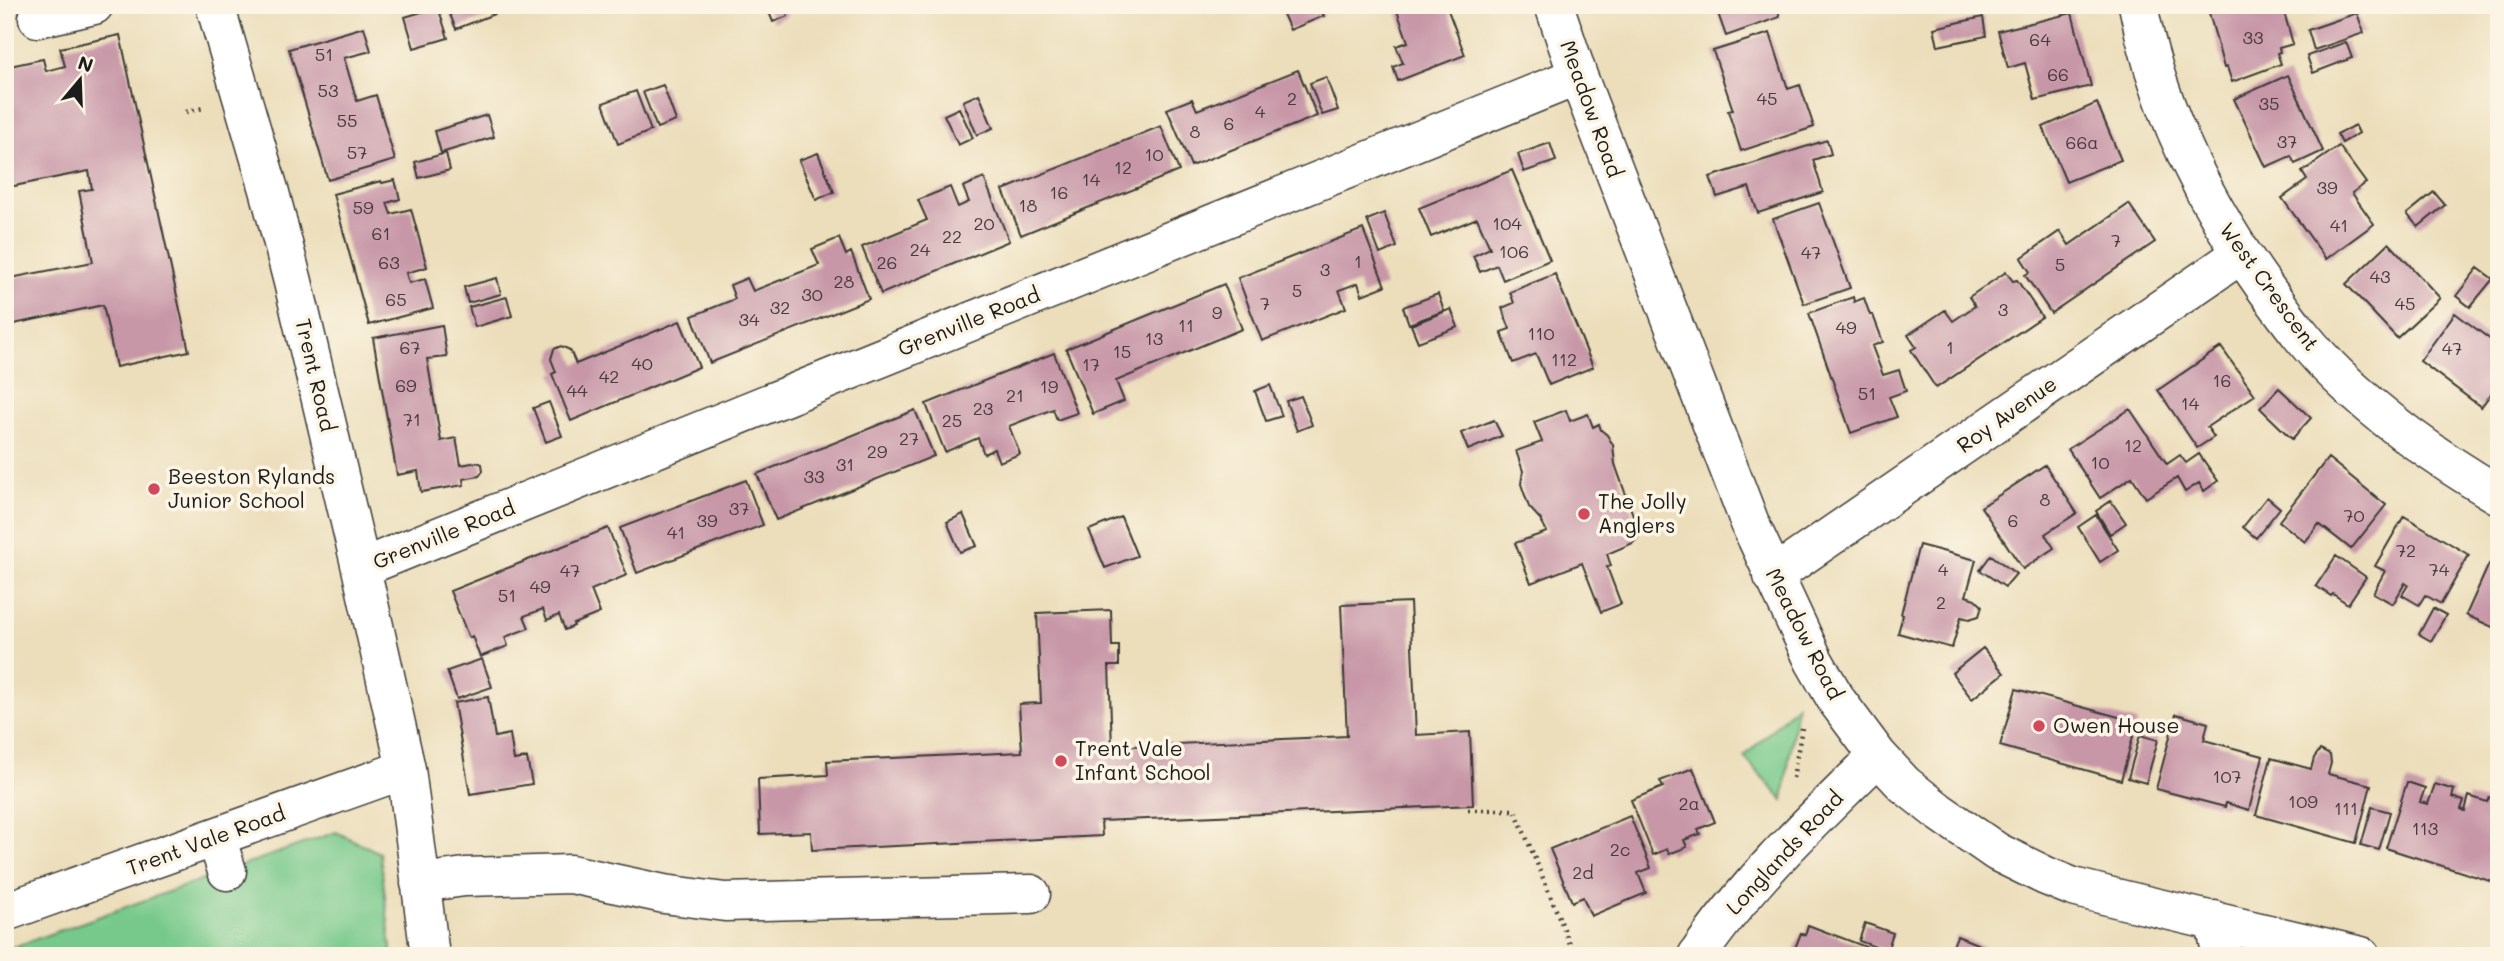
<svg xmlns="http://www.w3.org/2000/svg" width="2504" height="961" viewBox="0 0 2504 961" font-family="Mali,sans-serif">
<rect width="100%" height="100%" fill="#fcf5e5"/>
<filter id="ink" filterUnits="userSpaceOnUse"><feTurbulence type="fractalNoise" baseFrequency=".0143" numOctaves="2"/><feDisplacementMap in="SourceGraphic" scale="14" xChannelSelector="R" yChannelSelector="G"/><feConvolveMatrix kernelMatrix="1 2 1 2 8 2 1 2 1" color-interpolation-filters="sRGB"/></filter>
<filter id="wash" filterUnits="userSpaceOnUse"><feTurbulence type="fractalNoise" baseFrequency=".00686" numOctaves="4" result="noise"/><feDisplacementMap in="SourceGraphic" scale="28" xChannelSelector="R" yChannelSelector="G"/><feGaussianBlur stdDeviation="1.57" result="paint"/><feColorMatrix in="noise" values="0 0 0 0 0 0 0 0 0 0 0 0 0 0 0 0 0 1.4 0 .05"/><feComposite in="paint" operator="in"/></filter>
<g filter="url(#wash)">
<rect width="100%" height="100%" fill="#ecdebb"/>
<path fill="#77c98b" stroke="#4a7254" stroke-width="2" d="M1797,705L1783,800L1744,757Z
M336,832L380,853L392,956H5V950Z"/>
<g id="blocks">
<path fill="#c797a8" d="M446,5H517L456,29Z
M766,5H784L788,16L773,22Z
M1304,5H1319L1324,16L1290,30L1283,14Z
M1395,5H1446L1465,55L1398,81L1393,67L1403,63L1396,46L1408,42Z
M1715,5H1776L1780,17L1726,36Z
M2207,5H2277L2279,13L2284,12L2293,44L2279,48L2280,52L2277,53L2281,64L2232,82L2227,67L2224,68Z
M438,7L448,38L414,48L405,17Z
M2072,13L2091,86L2035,100L2025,63L2008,68L1998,31Z
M2357,13L2364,33L2314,50L2308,30Z
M1983,17L1986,36L1938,46L1934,28Z
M364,27L371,51L344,58L357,101L376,95L395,160L328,180L289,49Z
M1770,33L1788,89L1800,85L1814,127L1741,151L1728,111L1733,110L1713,51Z
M120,35L189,351L116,367L103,305L9,325L14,350L5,352V279L93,262L79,191L92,189L89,171L9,187L5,175V67L43,59L46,71L65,66L60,48Z
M2346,42L2352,58L2313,73L2307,56Z
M1298,70L1317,116L1191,166L1167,109L1192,99L1197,110Z
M2288,75L2323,151L2295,164L2291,156L2266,167L2234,99Z
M1326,77L1338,110L1322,115L1310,83Z
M663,85L676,121L657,128L643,92Z
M636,91L651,131L618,144L603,103Z
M979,94L993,128L977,135L963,101Z
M2097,103L2121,160L2066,182L2043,127Z
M959,108L973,138L958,145L944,115Z
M487,115L494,137L441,153L435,131Z
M2355,125L2359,133L2342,143L2337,134Z
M1161,126L1179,171L1021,235L1003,190Z
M1827,140L1831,154L1813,160L1823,192L1758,213L1749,187L1717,197L1710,177Z
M1550,143L1556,161L1524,172L1518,154Z
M2339,146L2366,183L2352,193L2374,224L2326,259L2282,198L2307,180L2302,172Z
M446,153L450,170L419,178L415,162Z
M818,153L834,192L816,200L799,160Z
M1512,170L1550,260L1503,280L1497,265L1480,272L1473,256L1490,248L1477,218L1431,237L1419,208Z
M984,178L1009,241L881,294L862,247L927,220L918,200L950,187L958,207L969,202L963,187Z
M395,180L400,199L387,203L391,214L411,209L427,267L406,273L409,283L425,279L433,308L369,325L333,194L381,181L382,183Z
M2434,192L2445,205L2418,227L2407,214Z
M1819,203L1850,288L1804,304L1773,219Z
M2129,204L2155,242L2051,313L2025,275L2030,272L2021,258L2060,231L2069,245Z
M1384,213L1397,247L1380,254L1367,220Z
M1363,229L1385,286L1362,295L1358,283L1339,290L1346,308L1262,341L1238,278Z
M839,238L846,255L851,252L869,299L710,363L692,316L735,299L730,285L747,278L753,291L819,265L812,249Z
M2389,243L2440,298L2397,338L2346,284Z
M2478,268L2493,279L2470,307L2456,296Z
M2006,272L2013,281L2017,280L2042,317L1936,388L1911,350L1916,347L1908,335L1945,310L1953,321L1975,306L1969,297Z
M1555,274L1593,367L1549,385L1536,354L1513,363L1501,332L1510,329L1502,308L1514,303L1510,292Z
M497,278L501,294L468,303L464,287Z
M1224,284L1242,329L1116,381L1124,401L1093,414L1066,349Z
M1438,294L1444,311L1409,324L1403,307Z
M507,297L512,316L475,327L469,307Z
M1853,297L1854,302L1864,298L1870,315H1873L1883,342L1872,346L1883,375L1899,370L1906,391L1889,397L1897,417L1851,433L1809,313Z
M1451,309L1458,327L1418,342L1411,325Z
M2455,313L2499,346V383L2481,407L2420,361Z
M680,321L699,367L571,421L552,374L556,372L551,359L554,349L561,346L570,350L576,364Z
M442,325L447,357L427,359L441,441L456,438L461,465L477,462L482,464L483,471L479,476L463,479L464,485L421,492L418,471L397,475L373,338Z
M2221,347L2255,395L2207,427L2214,437L2197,448L2158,390Z
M1054,353L1077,413L1057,420L1053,409L1009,426L1020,454L999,462L994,449L984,454L978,438L945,452L926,404Z
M1270,385L1282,416L1266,421L1255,391Z
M2279,388L2311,418L2292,439L2260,408Z
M1301,396L1312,425L1297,431L1286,401Z
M549,402L562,436L546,442L533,408Z
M2130,409L2167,464L2180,455L2186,463L2199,454L2218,481L2204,491L2199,483L2185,492L2177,478L2146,498L2132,477L2100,498L2068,449Z
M915,410L934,456L776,520L757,474Z
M1566,410L1570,421L1588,414L1593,427L1599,424L1601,430L1607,435L1613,445L1615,464L1640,535L1633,543L1607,554L1611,566L1607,567L1621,604L1601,612L1582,563L1531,583L1515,543L1547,532L1541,520L1529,507L1521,484L1523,471L1516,451L1542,442L1534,422Z
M1494,420L1502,436L1468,450L1461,433Z
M2328,458L2386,505L2351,549L2319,524L2305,542L2279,521Z
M2045,465L2077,513L2045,534L2054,548L2023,569L1981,507Z
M746,480L763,525L637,573L620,528Z
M2267,497L2280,508L2256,538L2243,527Z
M2111,501L2126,523L2110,534L2096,511Z
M963,514L977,546L960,552L947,522Z
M2096,515L2118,550L2100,562L2078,527Z
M2404,516L2469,555L2441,604L2425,595L2419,605L2402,595L2408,585L2405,583L2393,604L2373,593L2385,571L2375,566Z
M1121,517L1137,556L1105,568L1089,530Z
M608,528L627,575L591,590L600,613L573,624L574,626L565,630L559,615L547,620L543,609L524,616L529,628L505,637L508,646L480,657L472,636L469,638L450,591Z
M1919,545L1976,560L1966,596L1975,599L1982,606L1979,616L1969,619L1961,617L1952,648L1898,633L1903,615L1901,614Z
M1991,555L2016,574L2005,587L1980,570Z
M2336,556L2366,577L2348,604L2333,594L2331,596L2316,586Z
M2489,564L2499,568V630L2466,615Z
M1410,602L1416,735L1470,732L1473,805L1101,821L1102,836L812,850L811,832L760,834L758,779L828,775L827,761L1022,752L1019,704L1041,703L1037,613L1111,610L1112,646H1119V666H1109L1112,747L1347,736L1341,605Z
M2433,608L2446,615L2431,641L2419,634Z
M1983,648L2004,673L1972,699L1952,673Z
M482,659L492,687L457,699L447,671Z
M2016,689L2137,722L2121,780L2000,746Z
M488,697L495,737L510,734L514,760L527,758L532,784L470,794L454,703Z
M2176,714L2208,723L2204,740L2263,756L2249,810L2226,803L2225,807L2156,789Z
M2140,735L2158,740L2146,783L2128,778Z
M2320,750L2330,755L2331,763L2328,774L2371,785L2356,843L2256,815L2271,758L2311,769L2314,758Z
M1693,768L1715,822L1698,829L1700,834L1684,840L1687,847L1669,854L1667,849L1653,855L1631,800L1663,787L1660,781Z
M2407,782L2425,788L2420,802L2428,804L2435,784L2454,790L2452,797L2464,801L2461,809L2465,811L2469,796L2487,802L2489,797L2499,801V884L2386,848Z
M2372,807L2390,812L2379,850L2361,845Z
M1630,816L1651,868L1638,873L1646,893L1591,916L1583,897L1572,902L1550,849Z
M1865,923L1893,933L1887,951L1859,941Z
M1808,925L1866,947L1863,956H1792L1801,933L1805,935Z
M1957,936L2007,956H1949Z"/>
</g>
</g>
<g filter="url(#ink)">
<use href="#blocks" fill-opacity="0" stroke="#3b3934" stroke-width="2"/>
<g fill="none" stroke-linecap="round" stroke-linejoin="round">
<g stroke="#3b3934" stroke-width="41">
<path id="minor" d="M215,5L270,193L293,282L361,568L406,769L430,956
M1554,5L1578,76L1751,526L1814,661L1837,701L1878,756L1904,784L1938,811L1997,852L2046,876L2073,887L2124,900L2361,956
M2138,5C2158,110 2204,203 2266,289C2288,319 2310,349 2337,375C2385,422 2441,461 2499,495
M38,18L94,5
M361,568L1578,76
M1773,576L2241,254
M216,837L227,871
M420,883L465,877L571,874L664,894L725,902L1031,894
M5,912L406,769
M2214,920L2222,956
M1697,956C1748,881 1814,819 1878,756"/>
</g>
<path stroke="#3b3934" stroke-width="4.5" stroke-dasharray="2 5" stroke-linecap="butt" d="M186,112L203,108
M1793,778L1802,728
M1468,810H1515L1575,956"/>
<use href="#minor" stroke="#fff" stroke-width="38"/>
</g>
</g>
<g fill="#d1495b" stroke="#fcf5e5" stroke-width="2.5">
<circle cx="154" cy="489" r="7"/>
<circle cx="1584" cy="514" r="7"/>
<circle cx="2039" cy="726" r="7"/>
<circle cx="1061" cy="761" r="7"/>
</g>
<g text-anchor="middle" stroke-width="7" stroke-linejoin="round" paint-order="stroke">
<g font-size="18" fill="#473b3f">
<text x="2253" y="44">33</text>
<text x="2040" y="46">64</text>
<text x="324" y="61">51</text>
<text x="2058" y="81">66</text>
<text x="328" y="97">53</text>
<text x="1292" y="105">2</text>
<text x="1767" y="105">45</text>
<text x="2269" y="110">35</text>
<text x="1260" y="118">4</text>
<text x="347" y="127">55</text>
<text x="1229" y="130">6</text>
<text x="1195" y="138">8</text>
<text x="2287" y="148">37</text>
<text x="2082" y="149">66a</text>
<text x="357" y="159">57</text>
<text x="1154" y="161">10</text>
<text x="1123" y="174">12</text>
<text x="1091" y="186">14</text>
<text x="2327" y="194">39</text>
<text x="1059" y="199">16</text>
<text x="1028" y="212">18</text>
<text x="363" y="214">59</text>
<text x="984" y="230">20</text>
<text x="1507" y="230">104</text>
<text x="2339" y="232">41</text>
<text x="381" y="240">61</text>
<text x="952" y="243">22</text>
<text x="2116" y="247">7</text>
<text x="920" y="256">24</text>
<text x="1514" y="258">106</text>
<text x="1811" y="259">47</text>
<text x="1358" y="268">1</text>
<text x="389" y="269">63</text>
<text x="887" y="269">26</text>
<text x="2060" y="271">5</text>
<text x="1325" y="276">3</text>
<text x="2380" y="283">43</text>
<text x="844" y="288">28</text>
<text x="1297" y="297">5</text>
<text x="812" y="301">30</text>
<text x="396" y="306">65</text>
<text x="1265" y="310">7</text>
<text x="2405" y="310">45</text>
<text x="780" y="314">32</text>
<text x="2003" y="316">3</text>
<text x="1217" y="319">9</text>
<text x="749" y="326">34</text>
<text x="1186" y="332">11</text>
<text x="1846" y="334">49</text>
<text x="1541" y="340">110</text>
<text x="1154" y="345">13</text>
<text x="410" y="354">67</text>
<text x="1950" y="354">1</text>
<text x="2452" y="355">47</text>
<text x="1122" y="358">15</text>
<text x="1564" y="366">112</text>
<text x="642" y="370">40</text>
<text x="1091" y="371">17</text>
<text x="609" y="383">42</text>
<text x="2222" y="387">16</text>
<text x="406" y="392">69</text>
<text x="1049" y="393">19</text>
<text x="577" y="397">44</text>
<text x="1867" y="400">51</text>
<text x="1015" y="402">21</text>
<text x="2190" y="410">14</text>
<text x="983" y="415">23</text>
<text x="412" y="426">71</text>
<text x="952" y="427">25</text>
<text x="909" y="445">27</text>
<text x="2133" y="452">12</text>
<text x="877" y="458">29</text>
<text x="2100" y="469">10</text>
<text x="845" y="471">31</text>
<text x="814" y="483">33</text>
<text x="2045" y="506">8</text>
<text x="739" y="515">37</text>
<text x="2354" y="522">70</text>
<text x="707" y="527">39</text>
<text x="2013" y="527">6</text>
<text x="676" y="539">41</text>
<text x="2406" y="557">72</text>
<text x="1943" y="576">4</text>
<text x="2439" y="576">74</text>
<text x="570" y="577">47</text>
<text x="540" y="593">49</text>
<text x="507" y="602">51</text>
<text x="1941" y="609">2</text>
<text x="2227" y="783">107</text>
<text x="2303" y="808">109</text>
<text x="1689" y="810">2a</text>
<text x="2346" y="815">111</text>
<text x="2425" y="835">113</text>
<text x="1620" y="856">2c</text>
<text x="1583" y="879">2d</text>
</g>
<g font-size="21" fill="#1c1c1c" stroke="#fcf5e5">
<text transform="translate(1591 109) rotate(70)" y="7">Meadow Road</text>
<text transform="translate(2269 287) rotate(54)" y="7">West Crescent</text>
<text transform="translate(969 322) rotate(-22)" y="7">Grenville Road</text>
<text transform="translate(315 375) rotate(77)" y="7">Trent Road</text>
<text transform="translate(2007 415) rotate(-35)" y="7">Roy Avenue</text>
<text transform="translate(444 535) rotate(-22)" y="7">Grenville Road</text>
<text transform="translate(1804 634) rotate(63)" y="7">Meadow Road</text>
<text transform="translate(206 841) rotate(-20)" y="7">Trent Vale Road</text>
<text transform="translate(1785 853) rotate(-47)" y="7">Longlands Road</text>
</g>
<g font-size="21" fill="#1c1c1c" stroke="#fcf5e5" text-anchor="start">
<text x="168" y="484">Beeston Rylands<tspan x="168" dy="24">Junior School</tspan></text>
<text x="1598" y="509">The Jolly<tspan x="1598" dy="24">Anglers</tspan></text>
<text x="2053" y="733">Owen House</text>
<text x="1075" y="756">Trent Vale<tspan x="1075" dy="24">Infant School</tspan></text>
</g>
</g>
<rect width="2504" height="961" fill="none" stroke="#fcf5e5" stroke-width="28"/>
<g transform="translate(80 80) rotate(19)" stroke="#fcf5e5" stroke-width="5" paint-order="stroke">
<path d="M0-5L12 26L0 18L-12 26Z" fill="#1c1c1c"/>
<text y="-10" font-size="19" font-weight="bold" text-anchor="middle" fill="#1c1c1c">N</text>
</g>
</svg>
